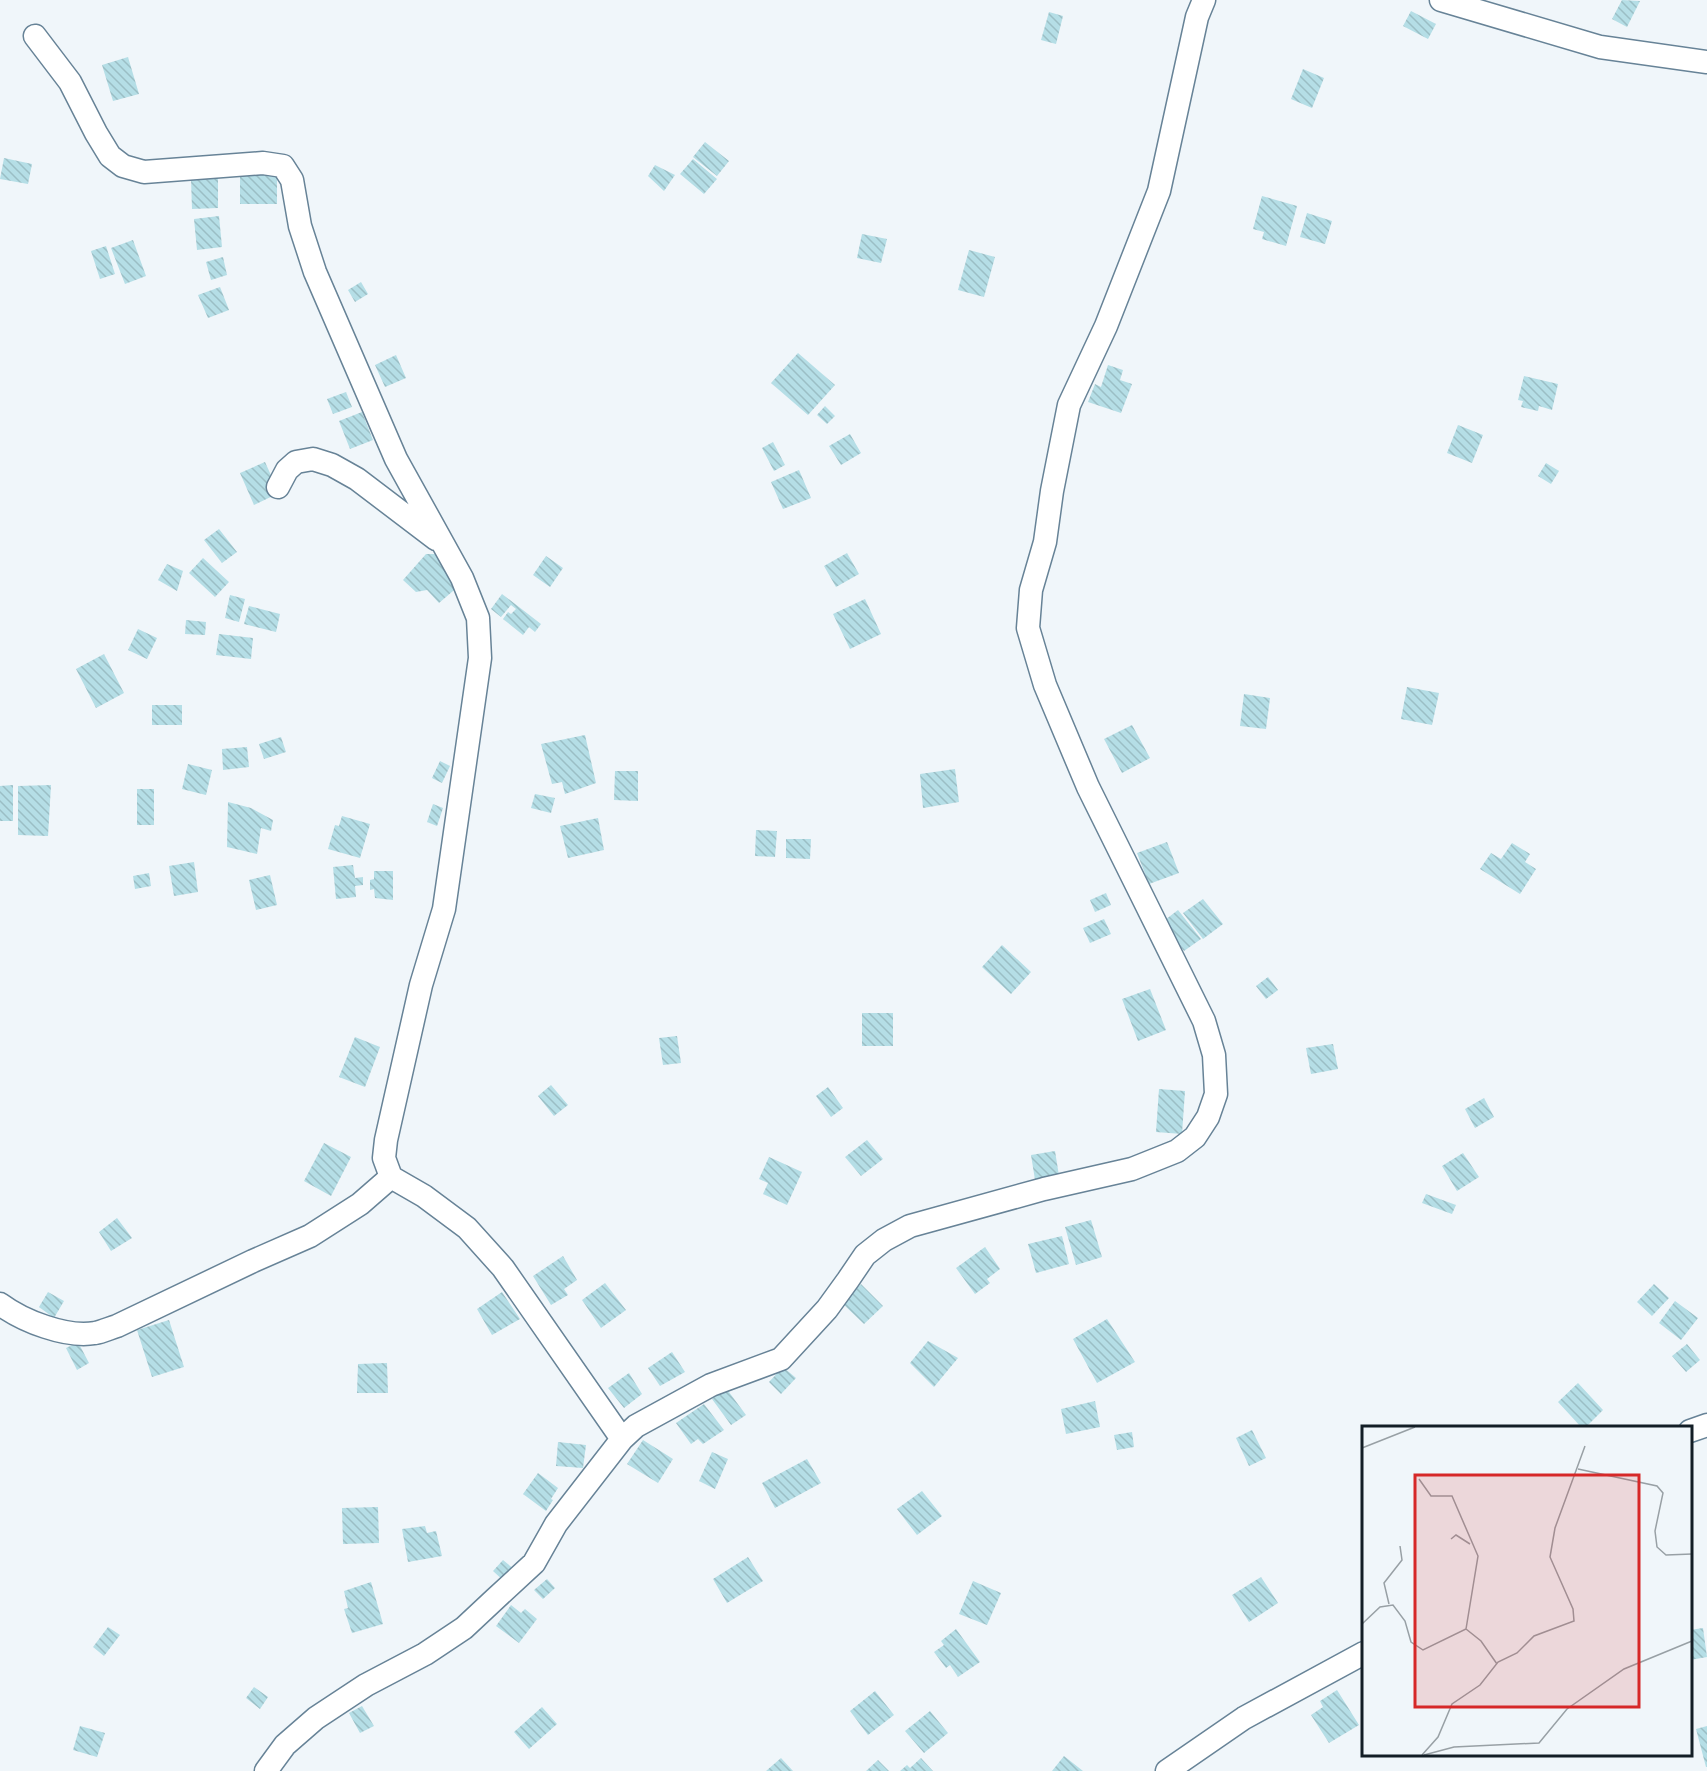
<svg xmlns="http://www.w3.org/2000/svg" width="1707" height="1771" viewBox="0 0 1707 1771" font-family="'Alegreya Sans',sans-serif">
<defs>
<pattern id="building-back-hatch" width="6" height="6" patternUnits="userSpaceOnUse" patternTransform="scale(1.5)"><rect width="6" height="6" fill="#b5dee6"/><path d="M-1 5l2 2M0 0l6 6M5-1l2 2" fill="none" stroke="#9bbec5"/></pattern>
</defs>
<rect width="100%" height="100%" fill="#f0f6fa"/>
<path fill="url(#building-back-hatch)" d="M1622,0L1640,1L1627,27L1612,19Z
M1411,11L1436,24L1428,39L1403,26Z
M1049,12L1063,16L1056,44L1041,40Z
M128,57L139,94L113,101L102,65Z
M1303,69L1324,78L1312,108L1291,99Z
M705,142L729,161L717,176L693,157Z
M4,158L32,164L28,184L0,179Z
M693,159L717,179L704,194L680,174Z
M655,165L675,175L664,191L648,176Z
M277,169V204H240V170Z
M218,178V208L192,209L191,179Z
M1262,196L1297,206L1286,246L1262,239L1264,232L1253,229Z
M1307,213L1332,221L1325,244L1300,237Z
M219,216L222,247L197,250L194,219Z
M862,234L887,239L881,263L857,258Z
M133,240L146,276L125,284L111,248Z
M106,246L115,274L100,279L91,251Z
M969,250L995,257L984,297L958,290Z
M223,257L227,275L211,280L206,262Z
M361,282L368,294L355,302L348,290Z
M220,287L229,310L208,318L198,295Z
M798,353L835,385L808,415L771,383Z
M396,355L406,378L385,387L375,365Z
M1108,365L1123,370L1120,380L1132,384L1121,413L1088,402L1095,384L1101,387Z
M1524,376L1558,384L1552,410L1539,406L1538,411L1521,407L1523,401L1518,400Z
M346,392L352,407L333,414L327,399Z
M825,406L835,416L827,424L817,415Z
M362,412L373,440L350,449L339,421Z
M1458,425L1483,435L1472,463L1447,453Z
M850,434L861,453L841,465L829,446Z
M773,442L785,465L774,471L762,448Z
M265,462L279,493L254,505L240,473Z
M1546,463L1559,471L1551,484L1538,476Z
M799,470L811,498L783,509L771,482Z
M219,529L237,552L222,563L204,540Z
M847,553L859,574L836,587L824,566Z
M426,554H437L460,585L439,603L427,590L416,592L403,580Z
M546,556L563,568L550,587L533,575Z
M203,558L229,582L215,597L189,573Z
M167,564L183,571L177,591L158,580Z
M502,594L541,624L535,632L529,627L523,635L503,619L508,612L511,614L516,609L511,605L501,617L491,609Z
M230,595L245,599L239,622L225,618Z
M865,599L881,634L850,649L833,614Z
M249,606L280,614L276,632L244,624Z
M186,620L206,622L205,635L185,634Z
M138,629L157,638L147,659L128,650Z
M219,634L253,638L251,659L216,655Z
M104,654L124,693L96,708L76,669Z
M1407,687L1439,693L1432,725L1401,719Z
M1244,694L1270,698L1266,729L1240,726Z
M152,705H182V725H152Z
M1132,725L1150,758L1122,773L1104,739Z
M585,735L596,783L565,794L562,782L552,784L541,744Z
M281,737L286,752L264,759L259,744Z
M247,747L249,767L223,770L222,749Z
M440,761L450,766L442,783L432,778Z
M188,764L212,770L206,795L182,789Z
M955,769L959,802L923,808L920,774Z
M615,771H638V801L614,800Z
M13,785V821H0V786Z
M51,785L48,836L18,835V786Z
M137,789H154V825H137Z
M535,794L555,798L551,813L531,808Z
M228,802L251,808L273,820L271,831L261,828L257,854L227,847Z
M433,804L443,808L437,826L427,822Z
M342,816L370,824L360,858L328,849L335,825L339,826Z
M598,818L604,850L568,858L560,826Z
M756,830L777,831L775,857L755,856Z
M786,839H811L810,859L786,858Z
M1167,842L1179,873L1149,884L1137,853Z
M1512,843L1530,854L1525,862L1536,869L1520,894L1480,869L1491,853L1501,859Z
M194,862L198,892L174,896L169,866Z
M353,865L355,878L363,877V885L355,886L356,897L336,899L333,867Z
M374,871H393V900L375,898L374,889L370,890V880L374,879Z
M149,873L151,886L135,889L133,876Z
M270,875L277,905L256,910L249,880Z
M1106,893L1111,905L1095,912L1090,900Z
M1203,899L1223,924L1203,939L1183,913Z
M1178,910L1201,939L1184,951L1161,923Z
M1104,919L1111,934L1090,943L1083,928Z
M1002,945L1031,972L1011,994L982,967Z
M1268,977L1278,990L1266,999L1256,986Z
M1150,989L1166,1030L1138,1041L1122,999Z
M862,1013H893V1046H862Z
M677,1036L681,1063L663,1065L659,1038Z
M355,1037L380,1047L365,1087L339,1077Z
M1333,1044L1338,1069L1311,1074L1306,1048Z
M551,1085L568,1105L554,1116L538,1096Z
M828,1087L843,1108L831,1117L816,1096Z
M1159,1089L1185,1091L1182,1134L1156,1132Z
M1484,1098L1494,1117L1475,1128L1465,1109Z
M867,1140L883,1159L861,1176L845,1157Z
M324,1143L351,1157L331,1196L304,1181Z
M1055,1151L1060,1182L1036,1186L1031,1155Z
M1463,1153L1479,1177L1457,1191L1442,1166Z
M769,1157L802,1172L787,1205L763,1194L768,1183L759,1179Z
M1426,1194L1456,1205L1452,1214L1422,1203Z
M117,1218L132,1238L111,1251L99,1232Z
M1091,1220L1102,1257L1076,1265L1065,1227Z
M1062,1236L1069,1264L1036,1273L1028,1244Z
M985,1247L1000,1269L987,1279L990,1283L975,1294L956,1268Z
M563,1256L577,1280L564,1289L568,1295L551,1305L533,1276Z
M605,1283L626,1310L601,1328L582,1300Z
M861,1284L883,1306L864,1324L842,1303Z
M1654,1284L1669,1298L1652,1316L1637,1302Z
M48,1292L64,1301L54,1318L39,1307Z
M502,1292L520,1319L492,1335L477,1309Z
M1675,1301L1698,1318L1681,1340L1659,1323Z
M1107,1319L1135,1362L1097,1383L1073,1339Z
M169,1320L184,1367L152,1377L137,1330Z
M928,1341L958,1358L934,1387L910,1363Z
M78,1342L89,1363L77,1370L66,1348Z
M1687,1344L1700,1360L1686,1372L1672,1356Z
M672,1352L685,1372L660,1386L648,1368Z
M387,1363L388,1393H357L358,1364Z
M783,1367L796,1378L781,1394L769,1382Z
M629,1373L642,1394L624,1408L608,1388Z
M1578,1383L1603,1410L1585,1428H1582L1558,1402Z
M726,1388L746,1415L731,1425L712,1399Z
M1095,1401L1100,1427L1066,1434L1061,1409Z
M704,1404L724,1430L703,1444L698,1439L691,1444L676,1423Z
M1252,1430L1266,1458L1249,1466L1236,1438Z
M1132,1432L1134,1447L1117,1450L1114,1435Z
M643,1440L673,1459L658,1483L627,1464Z
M558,1442L586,1445L583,1468L556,1466Z
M712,1452L728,1459L715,1489L699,1481Z
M807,1459L821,1483L775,1508L762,1483Z
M538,1473L558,1488L551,1499L553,1500L546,1511L523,1494Z
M922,1491L942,1516L917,1535L897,1509Z
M378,1507L379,1543L343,1544L342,1508Z
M425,1526L427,1533L436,1531L442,1556L408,1562L402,1529Z
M748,1557L763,1581L727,1603L713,1579Z
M503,1560L515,1570L505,1582L493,1571Z
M1261,1577L1278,1603L1249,1622L1232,1595Z
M547,1579L555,1588L543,1599L534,1590Z
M973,1581L1001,1593L987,1625L959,1614Z
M371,1582L383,1624L352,1633L344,1609L348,1608L344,1591Z
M511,1605L521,1613L525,1609L537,1619L519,1643L496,1626Z
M108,1627L120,1635L104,1656L93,1647Z
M1703,1628L1707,1657L1690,1660V1630Z
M956,1629L980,1662L958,1677L950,1665L946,1668L934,1652L944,1645L941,1641Z
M254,1687L268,1697L260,1709L246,1698Z
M1337,1690L1359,1725L1329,1743L1311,1715L1323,1707L1320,1701Z
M875,1691L894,1715L868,1735L850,1711Z
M362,1706L374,1726L360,1733L349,1713Z
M542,1707L557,1724L529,1749L514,1732Z
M930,1711L948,1733L924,1753L905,1731Z
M80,1726L105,1733L97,1757L73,1750Z
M1707,1726V1767H1706L1696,1729Z
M1064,1756L1083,1771H1052Z
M781,1758L793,1771H766Z
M921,1758L933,1771H900L907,1765L910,1768Z
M878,1760L889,1771H866Z"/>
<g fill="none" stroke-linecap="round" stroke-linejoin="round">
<g stroke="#678397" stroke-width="25">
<path id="minor" d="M1441,0L1600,47L1707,62
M278,487L287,470L296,462L313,459L332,465L357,479L436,539
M391,1177L424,1196L467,1228L503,1268L622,1439
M0,1304C23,1321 66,1338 95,1333C102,1332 110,1328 117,1326L253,1261L310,1236L360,1204L391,1177L384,1158L386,1140L421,985L444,909L480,658L478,618L462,578L396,459L315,272L300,226L292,180L283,166L263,163L144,172L123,166L110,156L96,133L70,82L35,36
M1690,1431L1707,1425
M266,1771L285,1745L316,1718L366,1685L425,1654L464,1628L495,1599L534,1563L556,1524L622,1439L636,1426L711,1385L781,1359L827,1309L848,1280L865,1255L884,1240L910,1226L1044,1189L1132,1169L1177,1151L1195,1137L1208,1117L1216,1094L1214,1055L1204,1021L1088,787L1045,685L1028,628L1031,590L1045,542L1052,491L1069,405L1106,326L1159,191L1197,17L1204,0
M1167,1771L1244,1718L1364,1653"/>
</g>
<use href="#minor" stroke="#fff" stroke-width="22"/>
</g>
<g transform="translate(1362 1426)">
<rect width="330" height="330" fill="#f0f6fa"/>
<path fill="none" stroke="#98a0a5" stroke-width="1.5" d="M0,22L53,1M216,43L295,60L301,67L293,105L295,121L304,129L330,128M89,113L94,109L108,118M27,178L22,157L40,134L38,120M0,198L18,181L31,179L43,195L49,216L61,224L104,203L116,130L90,70H69L57,53M104,203L119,215L135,238M60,329L76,311L90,278L118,259L136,236L155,227L172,210L212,195L211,183L188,131L193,102L223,20M62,329L92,321L177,317L205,283L262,243L330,215"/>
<path fill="#d62828" fill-opacity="0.15" stroke="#d62828" stroke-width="3" d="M53,49H277V281H53Z"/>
<rect width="330" height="330" fill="none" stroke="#131e26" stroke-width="3"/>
</g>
</svg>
